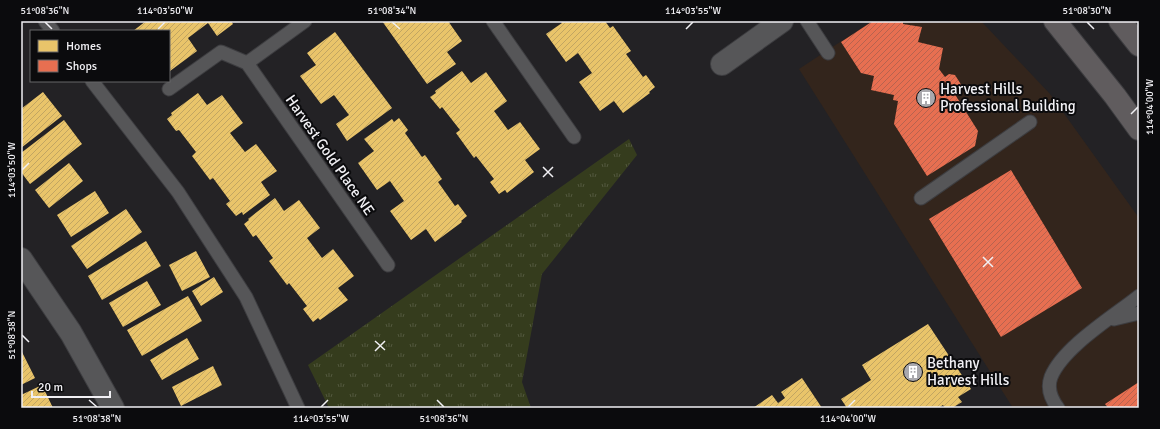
<svg xmlns="http://www.w3.org/2000/svg" width="1160" height="429" viewBox="0 0 1160 429" font-family="Signika,sans-serif">
<defs>
<pattern id="grass-tufts" width="24" height="20" patternUnits="userSpaceOnUse"><rect width="24" height="20" fill="#353c1d"/><path d="M3 7l-1-3M5 7V3M7 7l1-3M15 17l-1-3M17 17v-4M19 17l1-3" fill="none" stroke="#53583e"/></pattern>
<pattern id="homes-hatch" width="6" height="6" patternUnits="userSpaceOnUse"><rect width="6" height="6" fill="#e9c46a"/><path d="M-1 1l2-2M0 6l6-6M5 7l2-2" fill="none" stroke="#c1a562"/></pattern>
<pattern id="shops-hatch" width="6" height="6" patternUnits="userSpaceOnUse"><rect width="6" height="6" fill="#e76f51"/><path d="M-1 1l2-2M0 6l6-6M5 7l2-2" fill="none" stroke="#b7634f"/></pattern>
</defs>
<rect width="100%" height="100%" fill="#232225"/>
<path fill="#33251c" d="M872,21H981L1050,94L1139,218V408H1013L799,69Z"/>
<path fill="url(#grass-tufts)" d="M629,139L637,155L542,274L522,382L531,408H329L308,365Z"/>
<path fill="url(#homes-hatch)" d="M146,21H231L233,24L217,36L208,23L188,38L197,51L170,71L169,31H133Z
M382,21H448L462,41L447,52L456,64L427,84Z
M560,21H605L610,28L613,26L631,51L626,54L643,77L646,75L655,87L649,92L650,93L623,113L614,101L600,111L579,82L592,73L578,53L566,62L546,34L562,23Z
M335,32L392,108L347,141L336,124L349,115L334,95L321,104L300,76L316,65L307,53Z
M462,71L471,83L486,72L507,101L494,111L508,130L520,122L540,149L525,160L534,172L507,193L505,190L499,194L490,182L494,179L476,156L474,158L456,133L460,130L442,107L440,109L430,97L436,93L435,91Z
M43,92L62,116L21,148V109Z
M198,93L207,105L222,95L243,123L230,133L245,152L256,144L277,171L261,182L270,195L243,215L242,212L236,216L226,204L230,201L213,178L210,180L192,156L196,152L179,130L176,131L167,119L172,115L171,113Z
M399,118L408,130L405,133L422,157L425,155L442,179L438,182L455,206L458,204L467,216L461,221L462,222L435,242L426,229L411,240L390,211L404,201L390,181L377,190L358,163L374,151L364,139L392,119L394,122Z
M64,120L82,144L30,184L21,172V153Z
M69,163L83,181L49,208L35,190Z
M95,191L109,213L71,237L57,215Z
M275,198L284,211L299,200L320,228L307,238L322,258L333,249L354,276L338,288L348,300L320,320L318,318L313,322L303,309L307,306L289,283L287,285L269,261L273,258L256,235L253,237L244,224L249,220L248,219Z
M126,209L142,232L87,269L71,246Z
M146,241L161,266L102,300L88,276Z
M196,251L210,277L182,291L169,265Z
M214,277L223,292L201,306L192,291Z
M147,281L161,305L123,327L109,303Z
M188,296L202,321L142,356L127,330Z
M928,324L971,389L958,397L962,402L952,408H945L943,405L938,408H847L841,399L871,380L862,365Z
M187,338L199,359L162,380L150,360Z
M21,350L35,378L21,385Z
M213,366L222,385L181,406L172,387Z
M802,378L822,408H753L772,395L778,403L785,398L781,392Z
M42,385L53,408H21V395Z"/>
<path fill="url(#shops-hatch)" d="M873,21H903V24L922,27L918,42L943,48L939,69L945,77L949,74L955,75L962,86L960,94L956,96L978,131L975,146L927,176L894,124L898,101L893,100L894,95L871,90L874,76L861,73L841,42Z
M1011,170L1082,288L1001,337L929,219Z
M1139,382V408H1108L1105,404Z"/>
<g fill="none" stroke-linecap="round" stroke-linejoin="round">
<g stroke="#3d3d40" stroke-width="15">
<path id="service" d="M45,21L53,31
M493,21L574,137
M807,21L828,53
M247,63L388,265
M92,81L178,192L246,297L298,408
M169,89L221,52L247,63L305,21
M921,198L1030,122
M1114,319L1139,313
M1058,408C1051,399 1047,388 1051,377C1063,347 1114,316 1139,296"/>
</g>
<g stroke="#3d3d40" stroke-width="24">
<path id="minor" d="M722,64L782,21
M21,259L71,333L113,408"/>
</g>
<g stroke="#3d3d40" stroke-width="24">
<path id="secondary" d="M1055,21L1115,96L1139,129
M1120,21L1139,45"/>
</g>
<use href="#service" stroke="#565658" stroke-width="13"/>
<use href="#minor" stroke="#565658" stroke-width="22"/>
<use href="#secondary" stroke="#605c5e" stroke-width="22"/>
</g>
<path fill="none" stroke="#f1f0f4" stroke-width="1.5" d="M45,22L52,29M392,22L400,29M1087,22L1094,29M158,29L165,22M686,29L693,22M1131,114L1138,107M543,167L553,177M22,170L29,163M543,177L553,167M983,257L993,267M983,267L993,257M22,335L29,342M375,341L385,350M375,351L385,341M89,400L97,407M437,400L444,407M321,407L328,400M848,407L855,400"/>
<defs>
<g id="building-disc" transform="scale(1)"><circle r="9.5" fill="#a9a8ac" stroke="#0b0b0d"/><path d="M-4-6H4V6H1V3H-1V6H-4ZM-2.5-4.3h1.7v1.8h-1.7ZM.8-4.3h1.7v1.8H.8ZM-2.5-1h1.7V.8h-1.7ZM.8-1h1.7V.8H.8Z" fill="#fff"/></g>
</defs>
<g fill-rule="evenodd">
<use href="#building-disc" x="926" y="98"/>
<use href="#building-disc" x="913" y="372"/>
</g>
<g text-anchor="middle" stroke-width="4" stroke-linejoin="round" paint-order="stroke">
<g font-size="15" fill="#f1f0f4" stroke="#0b0b0d" text-anchor="start">
<text x="940" y="94">Harvest Hills<tspan x="940" dy="17">Professional Building</tspan></text>
<text x="927" y="368">Bethany<tspan x="927" dy="17">Harvest Hills</tspan></text>
</g>
<g font-size="15" fill="#f1f0f4" stroke="#0b0b0d">
<text transform="translate(330 155) rotate(55)" y="5">Harvest Gold Place NE</text>
</g>
</g>
<rect width="1160" height="429" fill="none" stroke="#0b0b0d" stroke-width="44"/>
<rect x="30" y="30" width="140" height="52" fill="#0b0b0d" stroke="#676769"/>
<rect x="38" y="40" width="20" height="12" fill="#e9c46a" stroke="#676769"/>
<text x="66" y="50" font-size="12" fill="#f1f0f4">Homes</text>
<rect x="38" y="60" width="20" height="12" fill="#e76f51" stroke="#676769"/>
<text x="66" y="70" font-size="12" fill="#f1f0f4">Shops</text>
<path d="M32 391v6h78v-6" fill="none" stroke="#f1f0f4" stroke-width="2"/>
<text x="38" y="391" font-size="12" fill="#f1f0f4" stroke="#0b0b0d" stroke-width="3" paint-order="stroke">20 m</text>
<rect x="22" y="22" width="1116" height="385" fill="none" stroke="#f1f0f4" stroke-width="1.5"/>
<g font-size="10" text-anchor="middle" fill="#f1f0f4">
<text x="45" y="14">51°08'36"N</text>
<text x="165" y="14">114°03'50"W</text>
<text x="392" y="14">51°08'34"N</text>
<text x="693" y="14">114°03'55"W</text>
<text x="1087" y="14">51°08'30"N</text>
<text transform="translate(1149 107) rotate(-90)" y="4">114°04'00"W</text>
<text transform="translate(11 170) rotate(-90)" y="4">114°03'50"W</text>
<text transform="translate(11 335) rotate(-90)" y="4">51°08'38"N</text>
<text x="97" y="422">51°08'38"N</text>
<text x="321" y="422">114°03'55"W</text>
<text x="444" y="422">51°08'36"N</text>
<text x="848" y="422">114°04'00"W</text>
</g>
</svg>
